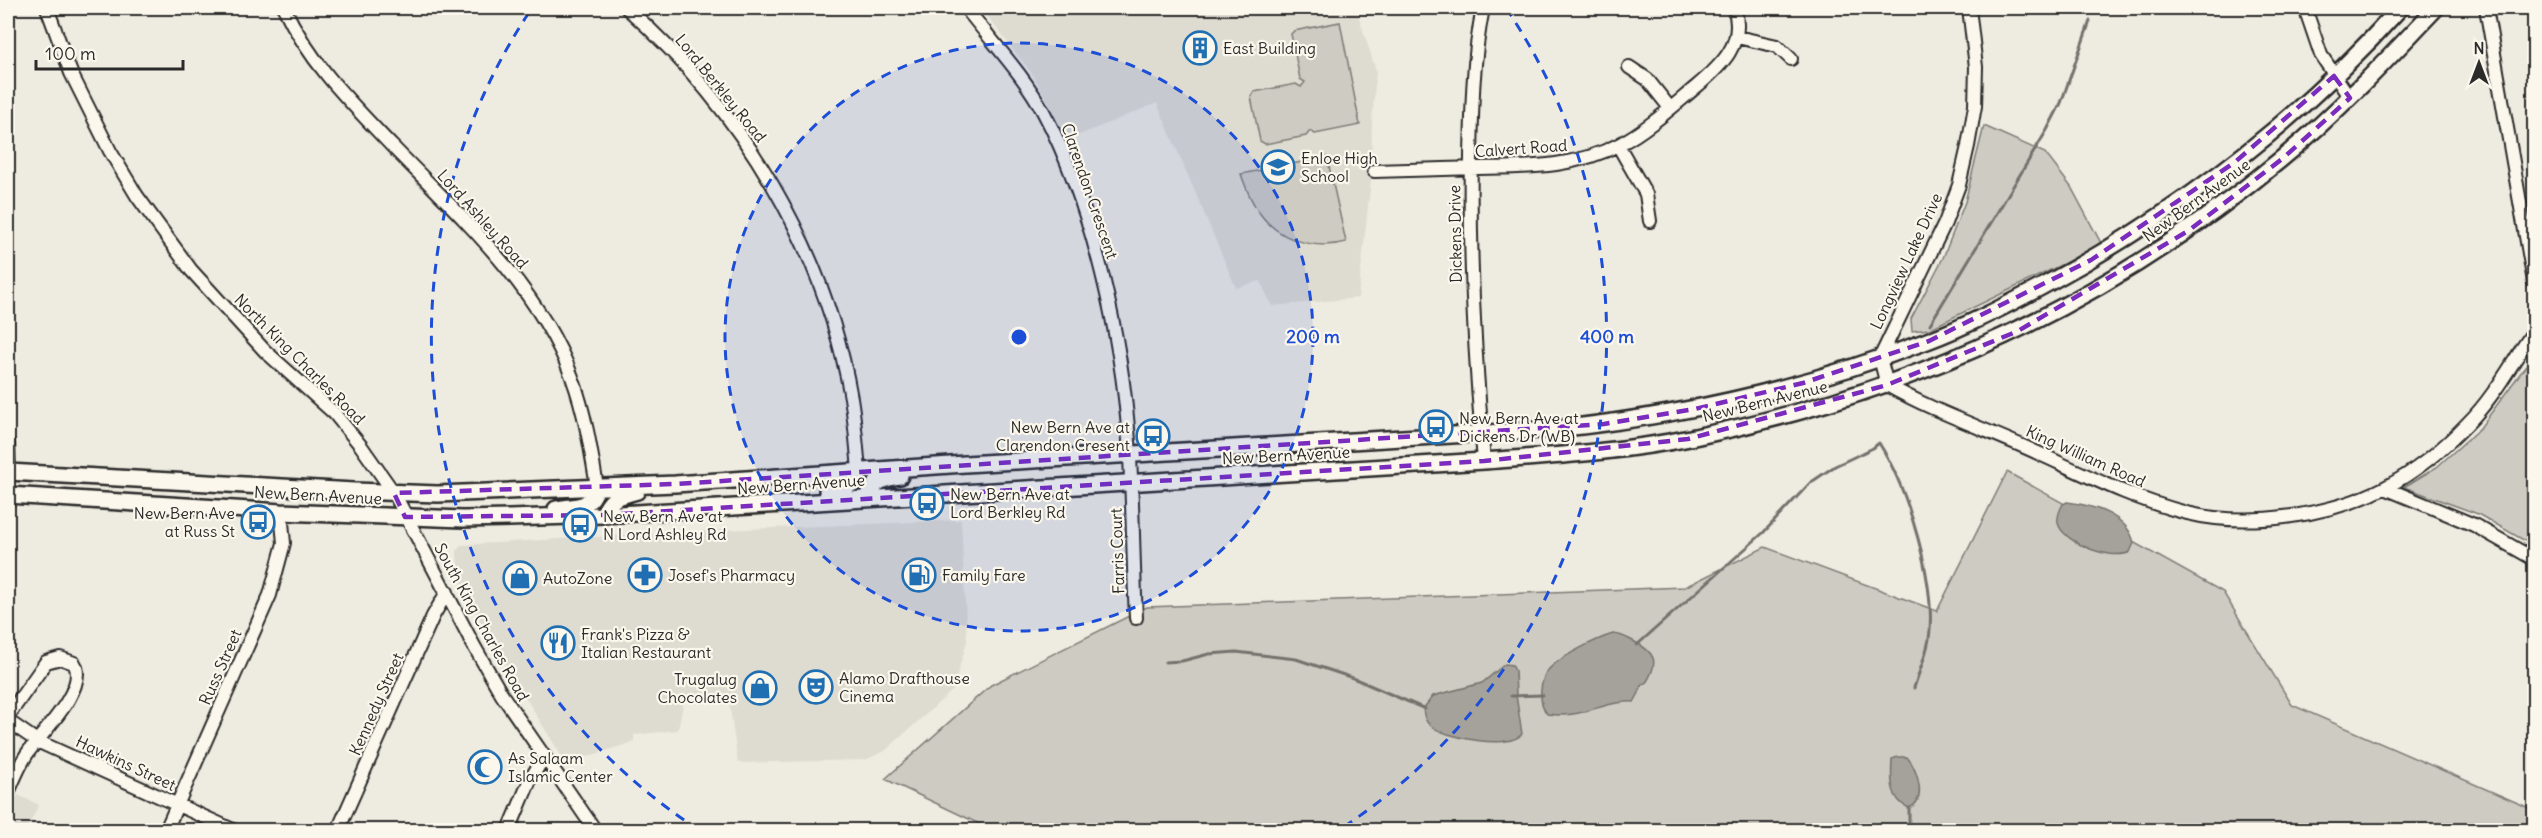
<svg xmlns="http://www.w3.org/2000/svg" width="2542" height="838" viewBox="0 0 2542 838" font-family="Delius,sans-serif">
<rect width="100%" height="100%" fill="#eeebe0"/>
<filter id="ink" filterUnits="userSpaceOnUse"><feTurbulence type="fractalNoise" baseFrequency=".0167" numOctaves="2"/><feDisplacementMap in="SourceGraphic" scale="12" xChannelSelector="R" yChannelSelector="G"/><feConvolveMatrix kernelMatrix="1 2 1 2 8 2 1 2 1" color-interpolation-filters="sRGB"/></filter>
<g filter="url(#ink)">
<path fill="#dedbd1" d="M981,8H1356L1376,71L1372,122L1371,179L1358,298L1272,306L1260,281L1236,288L1157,103L1065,141L1047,100L1032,74Z
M961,520L967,641L953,690L885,751L865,760L738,763L728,695L684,699L678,730L634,735V742L566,763L486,634L458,573L457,551L461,545L679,532Z
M18,795L39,805L26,830H8V815Z"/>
<path fill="#cecbc2" stroke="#7c7b76" stroke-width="1.5" d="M1340,22L1360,125L1315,134L1310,131L1306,136L1265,144L1260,141L1251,97L1254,92L1296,84L1301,87L1305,82L1300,79L1291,34L1294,31Z
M1984,126L2045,153L2071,187L2102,245L1929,329L1912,331L1911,319L1943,258L1965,202Z
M1327,157L1346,242C1320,249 1288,243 1268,223C1254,209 1247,191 1241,174Z
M2533,356L2534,366V546L2478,514L2404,487L2437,467L2480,428Z
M2007,472L2223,592L2292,705L2534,810V830H992L885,779L991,685L1147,607L1685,587L1765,547L1937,611Z"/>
<path fill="#a4a29a" stroke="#74726e" stroke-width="1.5" d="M2067,502C2092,505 2128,515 2134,543L2130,552C2113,561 2068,545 2059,526C2056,519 2059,511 2063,504Z
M1613,634C1621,634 1627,638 1635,642C1656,653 1659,662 1646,683L1642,684L1639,693L1634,702C1603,700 1582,720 1547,714C1538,702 1539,681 1549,669C1560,657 1596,639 1613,634Z
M1505,664L1512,665L1515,671L1516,695L1522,734C1509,750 1446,738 1431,726C1425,722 1424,716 1423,709L1433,696L1482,683Z
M1898,757H1907C1917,768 1928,801 1909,808C1889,800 1891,777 1892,759Z"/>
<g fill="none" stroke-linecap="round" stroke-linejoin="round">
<path stroke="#74726e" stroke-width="3" d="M1930,324L2047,130L2061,103L2090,21
M1637,645L1763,533L1810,483L1835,466L1873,448L1879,443C1908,489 1937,585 1929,639C1926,656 1919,672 1914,688
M1165,662L1182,661L1209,654L1236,652L1296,659L1353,678L1425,709
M1511,696L1543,695
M1909,808V830"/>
<g stroke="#2b2b2b" stroke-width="16">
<path id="minor" d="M47,8L71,73L110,151L137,196L191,270L265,351L334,413L361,446L394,493L474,646L502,695L595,830
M284,8C311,64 349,101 392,146C459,215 537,284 572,377C585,412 591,450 597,487
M627,8C741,109 825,247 851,398C855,422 857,447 859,471
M966,8C992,42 1024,75 1044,113C1092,204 1122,339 1129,441C1133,500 1133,559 1136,618
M1483,8C1473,57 1472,106 1471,157C1469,258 1475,360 1484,461
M1969,8L1976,67L1975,106L1968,146L1959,185L1945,223L1880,358L1887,385C1936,413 1989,430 2040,454C2088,476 2135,500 2187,513C2247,528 2331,516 2386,487C2417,471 2444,448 2468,423C2495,396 2512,362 2534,331
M2305,8L2321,55L2350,98
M2486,8L2534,282
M1737,37L1777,46L1791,59
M1629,67L1647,79L1670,108
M1618,145L1646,194L1650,221
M1374,171C1409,170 1443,169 1478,168C1528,167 1575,168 1620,144C1648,129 1672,107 1696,87C1721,66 1746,43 1734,8
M8,443L9,472
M2385,488L2474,525L2534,559
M8,716L46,662L60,658L74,663C89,687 43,732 29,751C20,763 14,779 8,793
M8,721L37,741L233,830
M166,830L270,595L284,543L281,512
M338,830L433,616L447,592
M509,830L530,780L544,757"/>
</g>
<g stroke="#2b2b2b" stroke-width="20">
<path id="major" d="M8,472L354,491L438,494L675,484L965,464L1555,429C1682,416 1808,387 1927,341C1967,326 2005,306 2041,287C2175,215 2299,121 2400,8
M827,491C842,489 856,487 859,471
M8,495L281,512L463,519L509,518L603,515L1484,461C1552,456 1622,452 1690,438C1913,392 2104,306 2280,160C2336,114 2386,61 2436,8
M867,497C873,482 884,478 900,476
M556,509C576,505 590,510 597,487
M603,515C611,496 618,497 637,491"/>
</g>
<use href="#minor" stroke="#fbf7ec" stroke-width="12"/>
<use href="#major" stroke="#fbf7ec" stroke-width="15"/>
</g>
</g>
<path fill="none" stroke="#7b2cbf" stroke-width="4.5" stroke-dasharray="12 8" stroke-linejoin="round" d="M2334,76L2350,98L2282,159L2188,231L2018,331L1887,385L1688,439L1484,461L603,515L405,517L394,493L675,484L1604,424L1695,409L1803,383L1929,341L2091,260L2235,162Z"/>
<circle cx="1019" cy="337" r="294" fill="#1d4ed8" fill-opacity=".12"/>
<g fill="none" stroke="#1d4ed8" stroke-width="3" stroke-dasharray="10 8">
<circle cx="1019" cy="337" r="294"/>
<path d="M699 830A588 588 0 0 1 532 8M1506 8A588 588 0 0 1 1339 830"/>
</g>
<defs>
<g id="building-ring" transform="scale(1.725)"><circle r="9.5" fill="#fbf7ec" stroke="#1f6fb2" stroke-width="1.5"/><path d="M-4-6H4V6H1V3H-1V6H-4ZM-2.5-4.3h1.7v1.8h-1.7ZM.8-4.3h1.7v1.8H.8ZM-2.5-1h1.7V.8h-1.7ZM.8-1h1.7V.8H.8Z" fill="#1f6fb2"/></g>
<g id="school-ring" transform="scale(1.725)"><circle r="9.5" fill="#fbf7ec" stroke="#1f6fb2" stroke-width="1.5"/><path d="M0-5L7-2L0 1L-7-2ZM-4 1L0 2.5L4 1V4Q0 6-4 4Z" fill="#1f6fb2"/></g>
<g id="bus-ring" transform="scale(1.725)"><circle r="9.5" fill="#fbf7ec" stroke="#1f6fb2" stroke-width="1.5"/><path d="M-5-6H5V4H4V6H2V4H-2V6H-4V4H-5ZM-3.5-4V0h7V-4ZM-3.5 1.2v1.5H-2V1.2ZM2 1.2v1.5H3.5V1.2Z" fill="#1f6fb2"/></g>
<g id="pharmacy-ring" transform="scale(1.725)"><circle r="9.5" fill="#fbf7ec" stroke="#1f6fb2" stroke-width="1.5"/><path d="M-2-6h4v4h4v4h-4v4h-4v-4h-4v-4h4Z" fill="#1f6fb2"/></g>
<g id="fuel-ring" transform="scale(1.725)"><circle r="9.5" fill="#fbf7ec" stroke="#1f6fb2" stroke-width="1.5"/><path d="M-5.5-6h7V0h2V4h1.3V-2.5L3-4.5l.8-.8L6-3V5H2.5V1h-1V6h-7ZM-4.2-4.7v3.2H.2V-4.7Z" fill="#1f6fb2"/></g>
<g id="shop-ring" transform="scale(1.725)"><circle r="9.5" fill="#fbf7ec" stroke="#1f6fb2" stroke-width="1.5"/><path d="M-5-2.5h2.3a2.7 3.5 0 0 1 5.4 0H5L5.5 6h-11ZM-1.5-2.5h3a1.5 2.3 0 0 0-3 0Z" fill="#1f6fb2"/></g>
<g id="restaurant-ring" transform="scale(1.725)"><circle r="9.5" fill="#fbf7ec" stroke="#1f6fb2" stroke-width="1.5"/><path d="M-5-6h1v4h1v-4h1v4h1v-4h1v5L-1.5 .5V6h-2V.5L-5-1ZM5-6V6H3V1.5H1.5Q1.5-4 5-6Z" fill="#1f6fb2"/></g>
<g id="theatre-ring" transform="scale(1.725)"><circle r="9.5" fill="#fbf7ec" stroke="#1f6fb2" stroke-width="1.5"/><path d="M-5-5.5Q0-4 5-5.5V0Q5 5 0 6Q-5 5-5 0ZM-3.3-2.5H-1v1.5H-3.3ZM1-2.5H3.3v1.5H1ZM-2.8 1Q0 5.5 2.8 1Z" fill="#1f6fb2"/></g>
<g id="mosque-ring" transform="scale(1.725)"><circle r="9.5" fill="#fbf7ec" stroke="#1f6fb2" stroke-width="1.5"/><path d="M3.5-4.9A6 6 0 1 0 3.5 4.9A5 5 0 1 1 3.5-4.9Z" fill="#1f6fb2"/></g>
</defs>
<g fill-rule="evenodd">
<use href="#building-ring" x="1200" y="48"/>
<use href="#school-ring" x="1278" y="167"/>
<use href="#bus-ring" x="1436" y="427"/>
<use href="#bus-ring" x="1153" y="436"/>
<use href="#bus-ring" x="927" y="503"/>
<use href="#bus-ring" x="258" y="522"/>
<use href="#bus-ring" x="580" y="525"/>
<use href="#pharmacy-ring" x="645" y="575"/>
<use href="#fuel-ring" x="919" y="575"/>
<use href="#shop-ring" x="520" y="578"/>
<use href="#restaurant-ring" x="558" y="643"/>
<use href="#theatre-ring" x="816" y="687"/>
<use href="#shop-ring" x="760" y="688"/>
<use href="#mosque-ring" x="485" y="767"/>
</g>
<g text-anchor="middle" stroke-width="4.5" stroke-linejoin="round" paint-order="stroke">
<g font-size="16" fill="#2b2b2b" stroke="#fbf7ec" text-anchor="start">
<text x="1223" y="54">East Building</text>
<text x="1301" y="164">Enloe High<tspan x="1301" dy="18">School</tspan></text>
<text x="1459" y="424">New Bern Ave at<tspan x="1459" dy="18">Dickens Dr (WB)</tspan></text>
<text x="1130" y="433" text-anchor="end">New Bern Ave at<tspan x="1130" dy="18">Clarendon Cresent</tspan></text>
<text x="950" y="500">New Bern Ave at<tspan x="950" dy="18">Lord Berkley Rd</tspan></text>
<text x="235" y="519" text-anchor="end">New Bern Ave<tspan x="235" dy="18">at Russ St</tspan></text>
<text x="603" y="522">New Bern Ave at<tspan x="603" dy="18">N Lord Ashley Rd</tspan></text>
<text x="668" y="581">Josef's Pharmacy</text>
<text x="942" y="581">Family Fare</text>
<text x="543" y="584">AutoZone</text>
<text x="581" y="640">Frank's Pizza &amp;<tspan x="581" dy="18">Italian Restaurant</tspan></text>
<text x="839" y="684">Alamo Drafthouse<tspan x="839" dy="18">Cinema</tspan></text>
<text x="737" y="685" text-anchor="end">Trugalug<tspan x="737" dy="18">Chocolates</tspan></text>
<text x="508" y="764">As Salaam<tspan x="508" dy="18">Islamic Center</tspan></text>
</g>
<g font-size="16" fill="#2b2b2b" stroke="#fbf7ec">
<text transform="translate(721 88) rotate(51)" y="6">Lord Berkley Road</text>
<text transform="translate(1521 148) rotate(-4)" y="6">Calvert Road</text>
<text transform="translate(1090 191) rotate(71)" y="6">Clarendon Crescent</text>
<text transform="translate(2196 200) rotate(-36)" y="6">New Bern Avenue</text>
<text transform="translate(483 219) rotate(48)" y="6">Lord Ashley Road</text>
<text transform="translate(1455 234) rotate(-91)" y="6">Dickens Drive</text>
<text transform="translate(1906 261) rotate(-65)" y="6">Longview Lake Drive</text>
<text transform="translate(300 359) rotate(45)" y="6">North King Charles Road</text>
<text transform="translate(1765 401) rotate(-14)" y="6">New Bern Avenue</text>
<text transform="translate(1286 455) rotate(-3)" y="6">New Bern Avenue</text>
<text transform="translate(2086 456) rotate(24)" y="6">King William Road</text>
<text transform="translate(801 484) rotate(-4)" y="6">New Bern Avenue</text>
<text transform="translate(318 495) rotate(3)" y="6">New Bern Avenue</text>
<text transform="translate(1117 551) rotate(-92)" y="6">Farris Court</text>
<text transform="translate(482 622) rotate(61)" y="6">South King Charles Road</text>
<text transform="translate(220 667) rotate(-66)" y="6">Russ Street</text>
<text transform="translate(376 704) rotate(-66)" y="6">Kennedy Street</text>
<text transform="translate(126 763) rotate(25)" y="6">Hawkins Street</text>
</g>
</g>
<circle cx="1019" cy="337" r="9" fill="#1d4ed8" stroke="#fbf7ec" stroke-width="3"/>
<g font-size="18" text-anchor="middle" font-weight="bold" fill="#1d4ed8" stroke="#fbf7ec" stroke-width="4.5" stroke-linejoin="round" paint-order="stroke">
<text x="1313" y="343">200 m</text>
<text x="1607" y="343">400 m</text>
</g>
<rect width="2542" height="838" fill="none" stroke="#fbf7ec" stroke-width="30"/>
<rect x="15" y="15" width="2512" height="808" fill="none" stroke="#2b2b2b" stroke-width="2" filter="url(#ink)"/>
<g transform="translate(2479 63)" stroke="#fbf7ec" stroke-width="4.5" paint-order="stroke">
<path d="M0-4.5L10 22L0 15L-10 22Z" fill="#2b2b2b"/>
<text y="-9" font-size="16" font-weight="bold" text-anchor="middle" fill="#2b2b2b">N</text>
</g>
<path d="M36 60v9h147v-9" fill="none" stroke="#2b2b2b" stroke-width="3"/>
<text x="45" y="60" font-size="18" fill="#2b2b2b" stroke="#fbf7ec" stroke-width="4.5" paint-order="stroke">100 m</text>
</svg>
